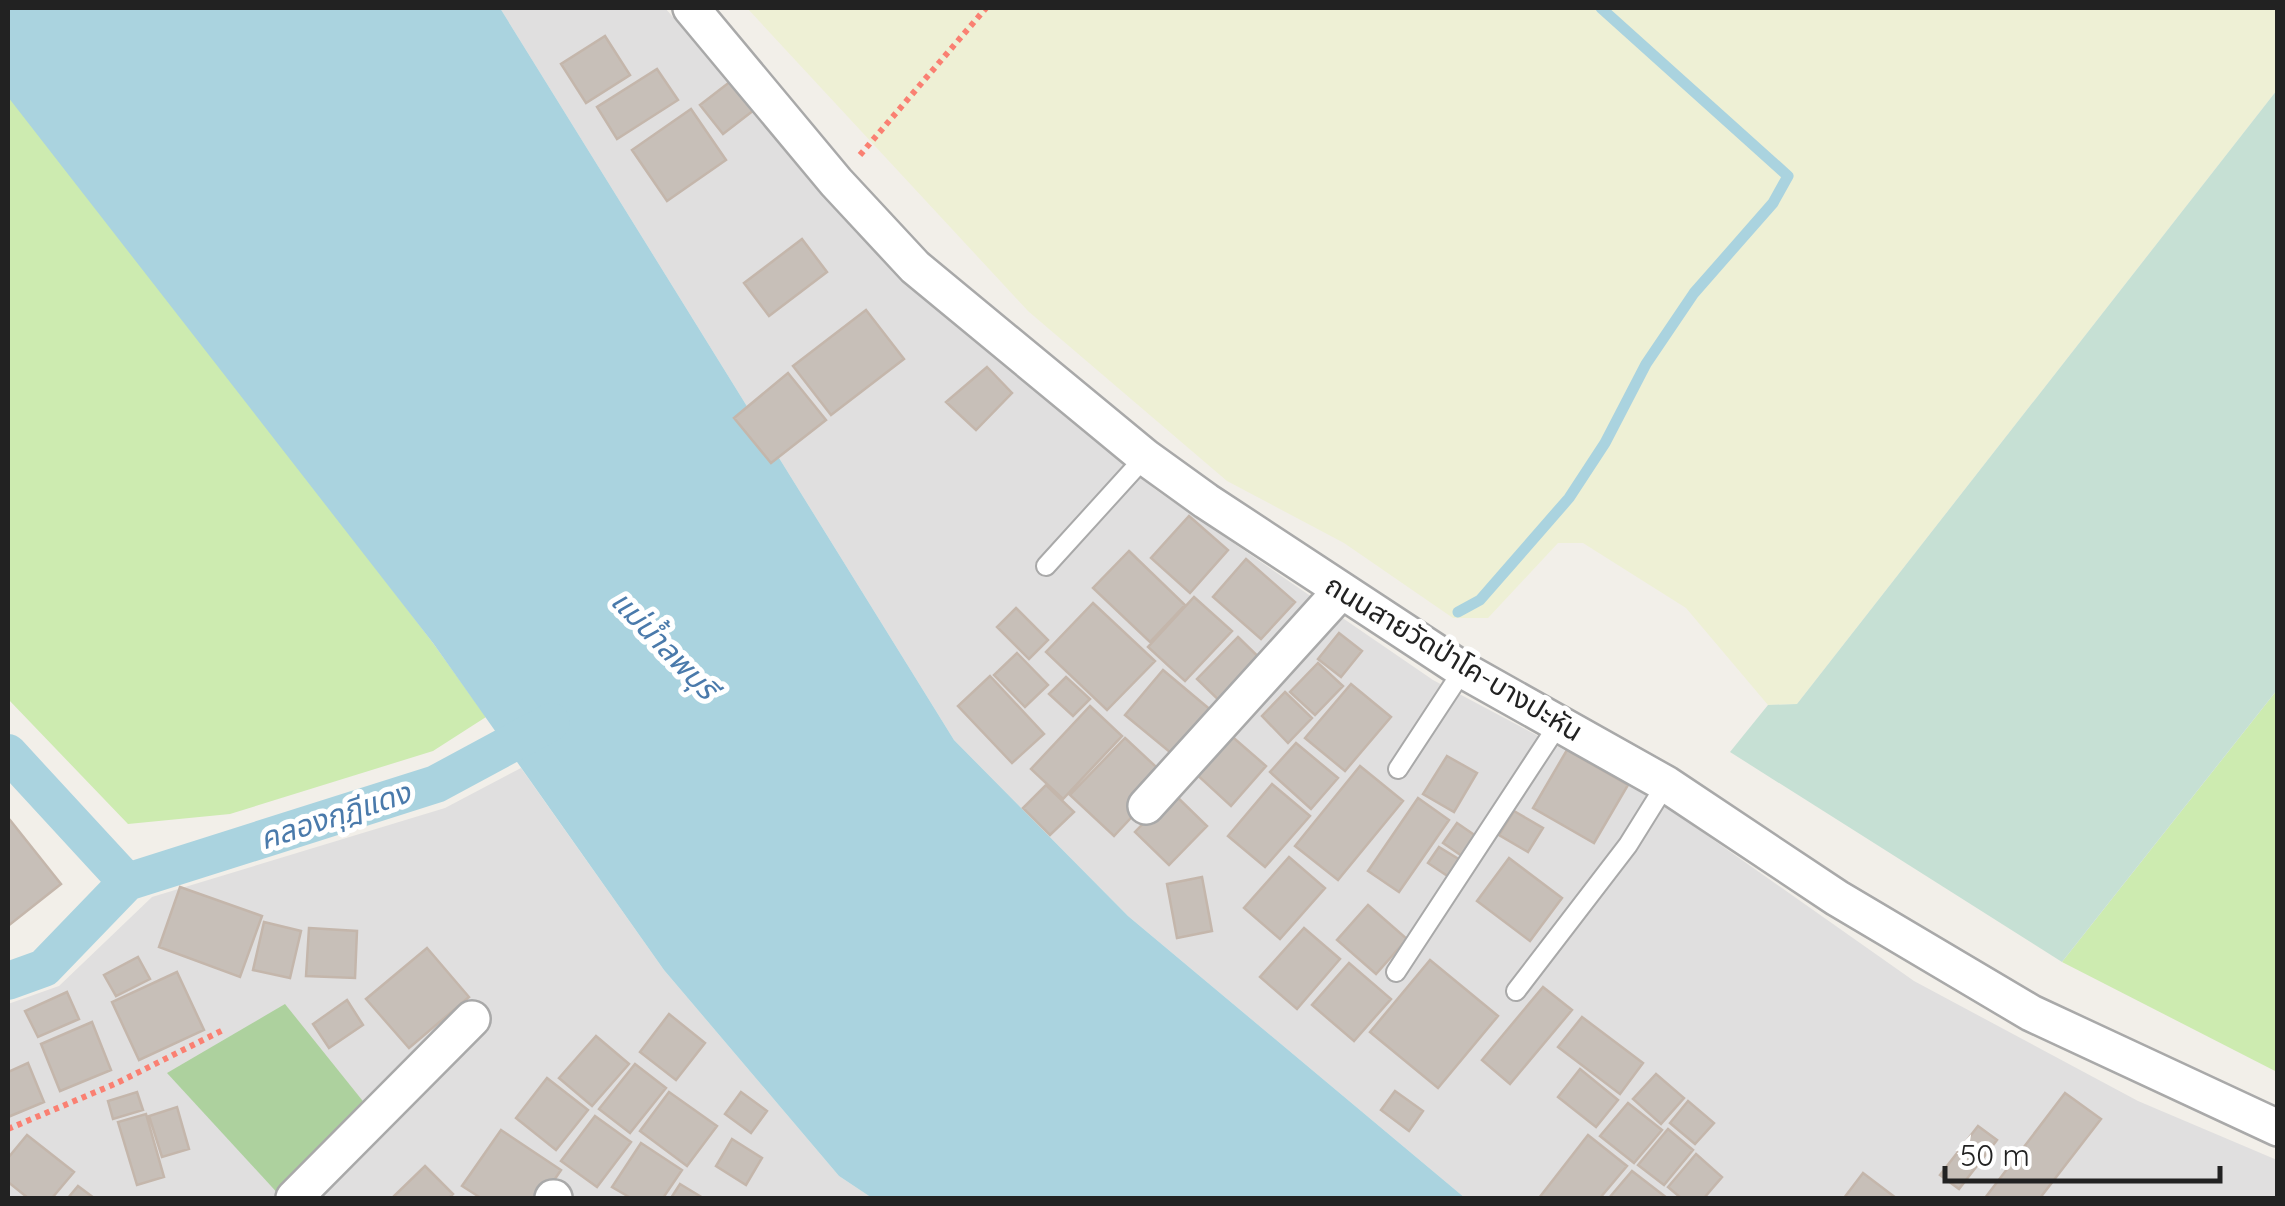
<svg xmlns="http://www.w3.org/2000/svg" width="2285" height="1206" viewBox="0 0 2285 1206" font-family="Quicksand,'Noto Sans Thai',sans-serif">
<rect width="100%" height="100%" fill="#f2efe9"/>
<path fill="#e0dfdf" d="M500,8H665L781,140L960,325L1156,490L1433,680L1651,796L1914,981L2138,1101L2277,1160V1198H1465L1128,916L954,740Z
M521,768L664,970L839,1176L872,1198H8V1004L59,986L152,897L445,808Z"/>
<path fill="#eef0d5" d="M747,8H2277V90L1797,704L1768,705L1686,608L1583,543H1558L1488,618H1453L1344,543L1227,481L1028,311Z"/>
<path fill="#cdebb0" d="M8,86L433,643L486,717L433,751L230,814L128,824L8,699Z
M2277,690V1072L2062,962Z"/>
<path fill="#add19e" d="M285,1004L366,1105L282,1198L167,1073Z"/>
<path fill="#c6e0d4" d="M2277,90V690L2062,962L1730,752L1768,705L1797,704Z"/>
<path fill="#aad3df" d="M8,8H500L954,740L1128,916L1465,1198H872L839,1176L664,970L433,643L8,97Z"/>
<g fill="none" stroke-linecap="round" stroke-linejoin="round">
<path stroke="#aad3df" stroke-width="11" d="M1458,612L1480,600L1569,498L1605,443L1646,364L1694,293L1773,203L1788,176L1601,8"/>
<path stroke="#aad3df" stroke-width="38" d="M8,753L127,882
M8,981L44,968L127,882L436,784L551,722"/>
</g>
<path fill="#c7bfb8" stroke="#c4b6ab" stroke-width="2.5" d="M605,36L630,75L586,103L561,64Z
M657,69L678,100L617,139L597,107Z
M731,81L754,110L723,134L700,105Z
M691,109L726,160L667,201L632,150Z
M802,239L827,272L769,316L744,283Z
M866,310L904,359L831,415L793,366Z
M987,367L1012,393L976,430L946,402Z
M788,373L826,420L771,463L734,418Z
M1189,516L1228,550L1190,593L1151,558Z
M1129,551L1185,605L1150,642L1093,588Z
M1246,559L1295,602L1261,639L1213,597Z
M1194,597L1232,631L1185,681L1148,647Z
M1093,603L1155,661L1107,710L1046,652Z
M1016,608L1048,640L1029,659L997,627Z
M1339,633L1362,651L1341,677L1318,659Z
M1238,637L1272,670L1231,712L1197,679Z
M1017,653L1048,685L1025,707L994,675Z
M1318,663L1343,686L1315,715L1290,692Z
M1163,670L1219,717L1182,762L1125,715Z
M990,676L1044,734L1012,763L958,706Z
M1066,677L1090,699L1073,716L1049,694Z
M1351,684L1391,717L1345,771L1305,738Z
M1285,692L1312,718L1288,743L1262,716Z
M1090,706L1122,736L1063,799L1031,769Z
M1228,733L1266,766L1231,806L1194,772Z
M1125,738L1168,778L1114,836L1070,795Z
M1296,743L1338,778L1311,809L1270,772Z
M1567,750L1628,785L1594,843L1533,808Z
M1447,756L1477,773L1454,812L1423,794Z
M1360,766L1403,801L1338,880L1295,846Z
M1272,784L1310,816L1265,867L1228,836Z
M1046,785L1074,812L1050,835L1023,808Z
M1173,793L1207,826L1169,865L1135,832Z
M1418,798L1449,820L1399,892L1368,871Z
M1514,811L1543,828L1528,852L1499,835Z
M10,820L61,884L8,926V821Z
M1457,823L1476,836L1462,856L1443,843Z
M1439,847L1460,860L1449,877L1428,863Z
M1289,857L1325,888L1280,939L1244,908Z
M1509,858L1562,898L1530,941L1477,901Z
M1202,877L1212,931L1177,938L1167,884Z
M180,887L262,916L240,977L159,947Z
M1368,905L1407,939L1376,974L1337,940Z
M264,922L301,931L290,978L253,970Z
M309,928L357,931L355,978L306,976Z
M1304,928L1340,959L1297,1009L1260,977Z
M427,948L469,997L409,1048L366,999Z
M138,957L150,979L116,996L104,975Z
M1430,960L1498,1016L1438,1088L1370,1032Z
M1349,963L1391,999L1354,1041L1312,1005Z
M177,972L204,1030L139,1060L112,1002Z
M1543,987L1572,1010L1510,1084L1482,1060Z
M67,992L79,1019L38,1037L25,1011Z
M347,1000L363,1025L329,1048L313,1024Z
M669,1014L705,1043L676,1080L640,1052Z
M1582,1017L1643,1063L1620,1094L1558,1047Z
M92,1022L111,1070L60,1091L41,1044Z
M596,1036L629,1064L592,1106L559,1078Z
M28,1063L44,1102L8,1117V1072Z
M635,1064L666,1088L630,1133L599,1109Z
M1580,1069L1618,1100L1596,1127L1558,1097Z
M1656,1074L1684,1098L1661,1124L1633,1099Z
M547,1078L588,1110L556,1150L516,1118Z
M1395,1091L1423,1111L1409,1131L1381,1110Z
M137,1092L143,1110L113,1119L108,1101Z
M669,1092L717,1126L687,1166L640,1131Z
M741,1092L767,1111L751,1133L725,1114Z
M2065,1093L2101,1119L2040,1198H1985Z
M1688,1101L1714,1123L1695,1144L1670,1123Z
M1628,1103L1662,1130L1634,1163L1600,1136Z
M177,1107L189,1149L162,1157L149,1116Z
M146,1114L164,1177L137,1185L118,1122Z
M595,1116L631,1142L597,1187L561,1161Z
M1978,1126L1997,1140L1959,1189L1940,1175Z
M1668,1129L1693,1150L1664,1185L1638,1165Z
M501,1130L561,1170L542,1198H481L462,1186Z
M27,1135L74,1172L52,1198H28L8,1182V1158Z
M1588,1135L1627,1166L1600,1198H1539Z
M732,1139L762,1158L746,1185L716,1166Z
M641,1143L682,1170L663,1198H631L612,1187Z
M1696,1154L1722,1177L1704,1198H1681L1668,1187Z
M425,1166L453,1194L449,1198H392Z
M1632,1171L1667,1198H1609Z
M1863,1173L1896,1198H1844Z
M680,1184L703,1198H671Z
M78,1186L94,1198H68Z"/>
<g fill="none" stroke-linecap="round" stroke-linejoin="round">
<g stroke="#a9a9a9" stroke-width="22">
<path id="lane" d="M1046,566L1145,457
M1398,769L1463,670
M1396,972L1560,722
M1516,991L1628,845L1666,784"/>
</g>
<g stroke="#a9a9a9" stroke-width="40">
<path id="street" d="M691,8L836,182L915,267L1145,457L1206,501L1463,670L1666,784L1837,898L2031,1013L2278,1128
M1146,806L1340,592
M294,1198L472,1019
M553,1198H554"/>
</g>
<path stroke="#fa8072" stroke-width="6" stroke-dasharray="5 5" stroke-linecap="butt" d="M860,155L986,8
M8,1129L117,1083L223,1030"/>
<use href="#lane" stroke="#fff" stroke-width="18"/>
<use href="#street" stroke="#fff" stroke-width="35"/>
</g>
<g text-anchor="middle" stroke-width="10" stroke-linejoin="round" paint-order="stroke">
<g font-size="28" fill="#222" stroke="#fff">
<text transform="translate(1454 658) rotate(31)" y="10">ถนนสายวัดป่าโค-บางปะหัน</text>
</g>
<g font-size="30" font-style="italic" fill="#4a7aab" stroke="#fff">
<text transform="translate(664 645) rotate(46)" y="10">แม่น้ำลพบุรี</text>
<text transform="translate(335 816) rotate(-18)" y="10">คลองกุฎีแดง</text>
</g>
</g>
<rect width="2285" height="1206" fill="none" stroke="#222222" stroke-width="20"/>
<path d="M1945 1166v15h275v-15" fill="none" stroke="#222222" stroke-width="5"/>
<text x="1960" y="1166" font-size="30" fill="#222222" stroke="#ffffff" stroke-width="8" paint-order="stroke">50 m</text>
</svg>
